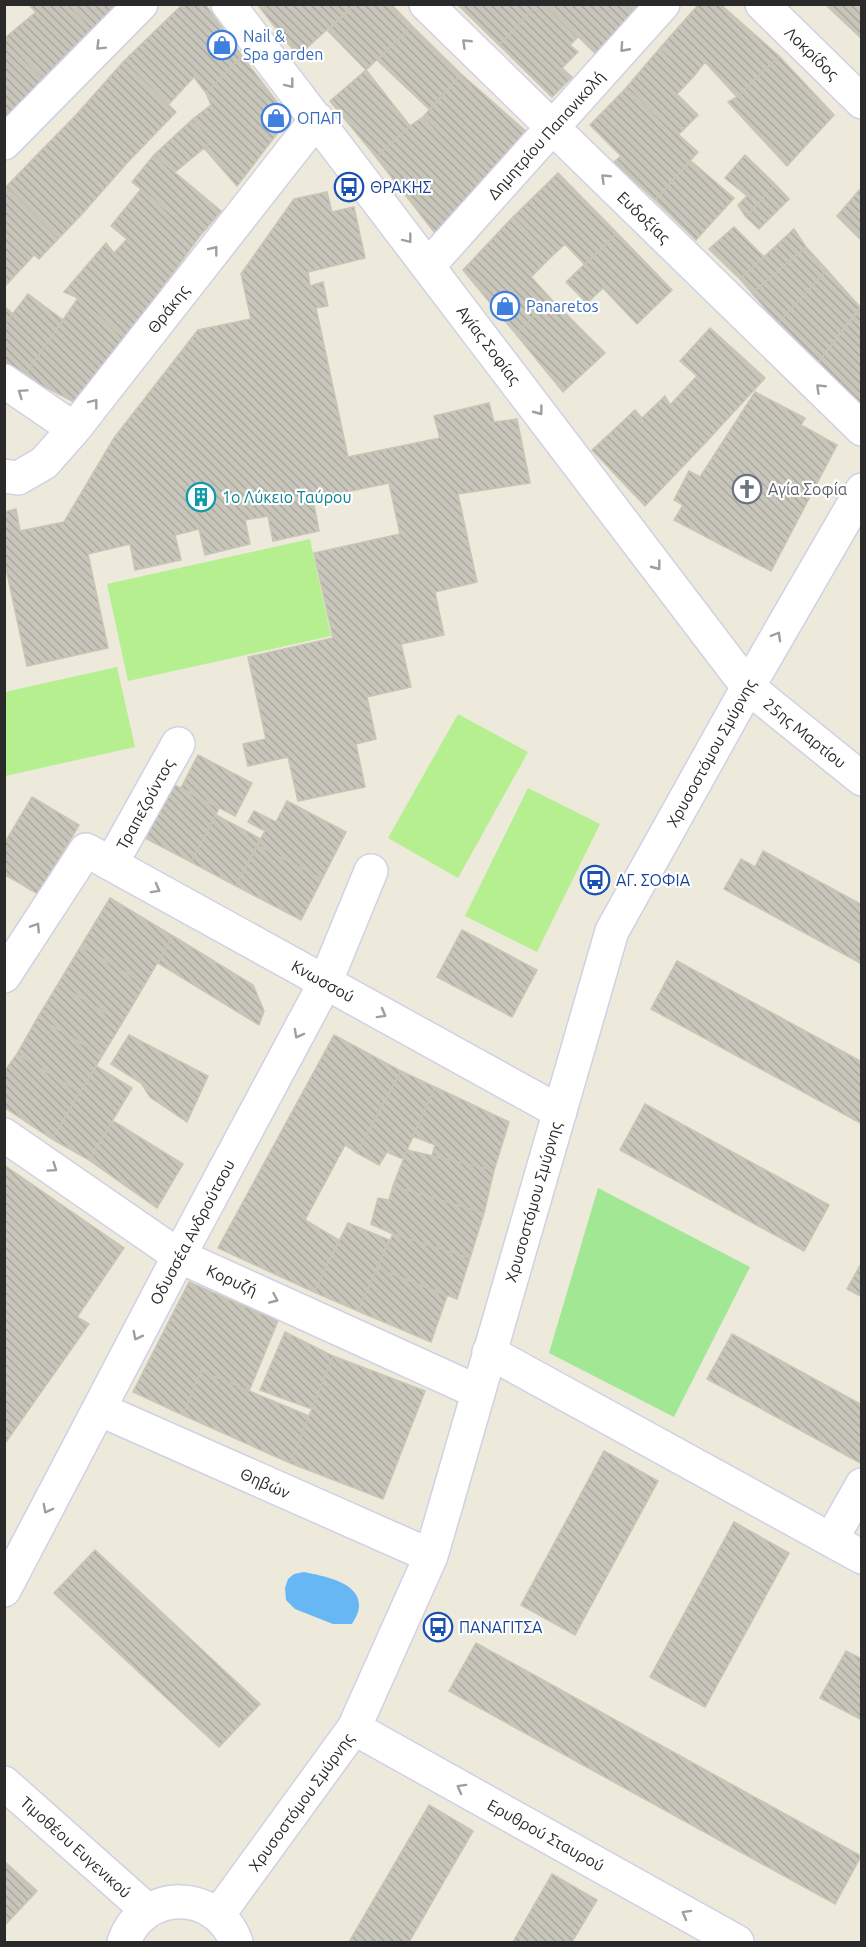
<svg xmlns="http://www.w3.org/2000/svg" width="866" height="1947" viewBox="0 0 866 1947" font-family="Ubuntu,sans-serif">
<defs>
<pattern id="building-back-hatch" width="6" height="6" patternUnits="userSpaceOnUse" patternTransform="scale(1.5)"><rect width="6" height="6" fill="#c8c5bb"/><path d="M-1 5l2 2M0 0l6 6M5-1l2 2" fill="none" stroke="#aca9a1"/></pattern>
</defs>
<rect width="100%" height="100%" fill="#ede9db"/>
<path fill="#a2e794" d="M598,1188L750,1267L674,1417L549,1353Z"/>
<path fill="#b6ef90" d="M310,539L331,636L128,681L107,584Z
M117,667L135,747L5,776V692Z
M458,714L528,752L458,878L388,838Z
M528,788L600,824L537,952L465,916Z"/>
<path fill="#68b7f5" d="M304,1572C323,1576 360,1582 359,1606C359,1612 355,1619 352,1624H333L295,1609L286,1600L285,1588L288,1579L294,1574Z"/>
<path fill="url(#building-back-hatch)" stroke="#c9c5b5" stroke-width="1.5" d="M28,4H69L90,30L42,79L6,37L36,12Z
M69,4H120L90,30Z
M183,4H205L242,56L206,93L194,77L168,105L123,62Z
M257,4H355L298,56Z
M355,4H391L412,26L366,70L328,31Z
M457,4H538L499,45Z
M538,4H544L578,37L570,45L578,52L562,68L572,77L552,97L499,45Z
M544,4H625L635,14L596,54Z
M625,4H644L635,14Z
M699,4H720L779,56L737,97L705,62L694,76L660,48Z
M825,4H862V39Z
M412,26L461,74L430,110L377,60Z
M4,36L42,79L4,121Z
M660,48L694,76L677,94L698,115L678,135L626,88Z
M242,56L289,118L237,186L204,148L210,143L193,119L211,105L206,93Z
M779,56L834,115L787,166L728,102L737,97Z
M123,62L176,112L126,164L76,115Z
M366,70L410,126L376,157L330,101Z
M461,74L528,133L482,184L423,117Z
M626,88L698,152L655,200L614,162L621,156L590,125Z
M76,115L126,164L83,213L30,162Z
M423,117L482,184L438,237L376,157L410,126Z
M193,119L210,143L175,172L154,155Z
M154,155L221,211L199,237L132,182Z
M745,155L775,184L746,217L738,205L747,196L725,178Z
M691,161L734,198L696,240L655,200Z
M30,162L83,213L59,238L6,187Z
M558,173L617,233L585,265L565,244L551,257L513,217Z
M775,184L789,199L759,229L746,217Z
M6,187L59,238L39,259L4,227Z
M862,187V241L837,216Z
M141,189L199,237L125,339L78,298L64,292L106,243L114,253L127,239L111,226Z
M327,192L332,212L354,207L365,258L308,272L310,286L323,282L328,306L316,308L348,457L440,438L434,416L489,403L494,422L517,419L530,483L458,494L477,582L435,592L444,635L401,644L411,687L367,697L376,739L356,744L365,787L298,801L288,757L248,766L243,744L266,739L248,657L333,638L314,553L400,534L389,483L313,499L319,531L273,541L268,516L245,520L250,544L205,555L199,529L175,535L181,560L135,570L130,544L88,554L108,648L27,666L7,573H4V512L16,509L20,531L64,522L114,438L198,330L251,319L241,274L294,199Z
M513,217L551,257L531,277L551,299L516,334L463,270Z
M4,227L34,255L4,287Z
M734,227L764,257L740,279L709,249Z
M794,229L806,247L752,293L740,279Z
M617,233L672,290L637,324L603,288L587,303L566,282Z
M806,247L827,270L778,323L752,293Z
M827,270L860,307L817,364L778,323Z
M28,294L63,320L24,376L4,365V325Z
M78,298L125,339L76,403L24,376Z
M551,299L605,353L563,392L516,334Z
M4,306L13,314L4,325Z
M862,306V408L817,364Z
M710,328L765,378L708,440L670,405L697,376L680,361Z
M755,392L805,418L801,425L837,445L771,571L674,520L683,505L674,500L689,471L700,477Z
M665,396L670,405L708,440L645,506L592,450L635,410L642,418Z
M198,755L252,783L235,816L181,788Z
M167,781L219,808L191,862L139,835Z
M32,797L79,825L38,894L4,874V844Z
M287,801L346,832L322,879L257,845L265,831L248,822L254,811L276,822Z
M216,815L261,839L236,886L191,862Z
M257,845L322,879L301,920L236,886Z
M763,851L862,905V964L724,889L741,859L755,867Z
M110,898L173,936L145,984L81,946Z
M462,930L537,970L512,1017L437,977Z
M173,936L253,985L264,1011L259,1025L158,963Z
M81,946L145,984L122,1023L58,984Z
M677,961L862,1062V1124L651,1009Z
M58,984L122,1023L102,1056L38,1017Z
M38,1017L102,1056L80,1092L17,1054Z
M129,1035L208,1076L187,1122L150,1097L141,1083L111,1064Z
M334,1035L401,1071L357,1153L345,1145L305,1220L339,1240L314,1292L218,1248Z
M17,1054L80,1092L52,1139L4,1107V1072Z
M96,1066L132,1088L89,1160L52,1139Z
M401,1071L435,1087L403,1159L387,1152L379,1165L357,1153Z
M435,1087L509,1122L494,1170L432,1156L435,1145L413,1136Z
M645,1104L829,1205L804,1251L620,1150Z
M113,1121L183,1164L157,1208L89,1160Z
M407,1150L494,1170L484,1213L393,1186Z
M4,1165L124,1248L77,1317L89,1324L4,1445Z
M393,1186L484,1213L470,1258L393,1234L371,1224L378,1198L389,1200Z
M348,1223L389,1240L358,1311L314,1292Z
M393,1234L470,1258L457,1299L377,1268Z
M862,1262V1297L847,1289Z
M377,1268L447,1296L431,1342L358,1311Z
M189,1282L278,1321L249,1391L201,1371L183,1415L133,1392Z
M285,1332L333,1356L312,1409L260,1390Z
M732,1334L862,1405V1464L707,1379Z
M333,1356L425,1391L383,1499L290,1463Z
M201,1371L309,1416L290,1463L183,1415Z
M604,1451L658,1481L575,1635L521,1605Z
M734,1522L789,1553L705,1707L650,1677Z
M95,1550L260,1704L219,1747L54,1593Z
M476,1643L861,1856L835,1904L449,1691Z
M846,1651L862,1659V1720L820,1698Z
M429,1805L473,1831L409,1942H349Z
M4,1861L37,1891L4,1926Z
M552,1874L597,1900L572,1942H513Z"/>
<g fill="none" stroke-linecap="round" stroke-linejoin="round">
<g stroke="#d0d1e4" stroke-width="36">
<path id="minor" d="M228,4L748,687L862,779
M426,4L862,429
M762,4L862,102
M4,143L141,4
M429,265L663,4
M4,381L74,429
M4,476L18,478L44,463L74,429L317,119
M111,864L178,744
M4,976L86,850L560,1112
M4,1135L179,1256L478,1392
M489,1352L862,1557
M99,1409L431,1556
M831,1540L862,1485
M4,1590L179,1256L325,983L371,871
M354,1728L737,1942
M4,1783L148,1911
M218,1915L354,1728L431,1556L612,931L748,687L862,490
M124,1942C143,1888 217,1889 236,1942"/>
</g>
<use href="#minor" stroke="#fff" stroke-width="33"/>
</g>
<defs><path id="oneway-chevron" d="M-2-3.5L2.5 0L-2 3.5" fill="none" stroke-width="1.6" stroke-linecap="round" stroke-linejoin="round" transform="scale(1.5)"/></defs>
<g stroke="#9f9f9f">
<use href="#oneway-chevron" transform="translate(466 43) rotate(-136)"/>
<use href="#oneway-chevron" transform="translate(100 46) rotate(135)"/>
<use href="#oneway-chevron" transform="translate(624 48) rotate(132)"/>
<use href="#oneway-chevron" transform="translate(290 84) rotate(52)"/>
<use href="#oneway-chevron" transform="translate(605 178) rotate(-136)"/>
<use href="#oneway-chevron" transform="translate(408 239) rotate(52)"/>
<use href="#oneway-chevron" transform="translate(214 250) rotate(-52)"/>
<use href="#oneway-chevron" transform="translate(820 388) rotate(-136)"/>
<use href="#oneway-chevron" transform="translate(22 393) rotate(-146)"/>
<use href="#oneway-chevron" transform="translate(94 403) rotate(-52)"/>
<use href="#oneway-chevron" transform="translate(539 411) rotate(53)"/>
<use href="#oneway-chevron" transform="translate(657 566) rotate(53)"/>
<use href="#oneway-chevron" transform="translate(777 636) rotate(-60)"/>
<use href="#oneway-chevron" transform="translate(156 889) rotate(29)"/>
<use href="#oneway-chevron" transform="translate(36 927) rotate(-57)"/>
<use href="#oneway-chevron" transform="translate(382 1014) rotate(29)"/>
<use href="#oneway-chevron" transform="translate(298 1034) rotate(118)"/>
<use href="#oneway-chevron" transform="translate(53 1168) rotate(35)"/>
<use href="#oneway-chevron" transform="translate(274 1299) rotate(24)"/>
<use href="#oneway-chevron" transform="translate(137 1336) rotate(117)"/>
<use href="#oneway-chevron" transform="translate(47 1509) rotate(118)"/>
<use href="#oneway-chevron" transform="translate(461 1788) rotate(-151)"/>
<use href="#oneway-chevron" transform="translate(686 1914) rotate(-151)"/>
</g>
<defs>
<g id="shop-ring" transform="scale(1.5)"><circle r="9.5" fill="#fff" stroke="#3f7fe0" stroke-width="1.5"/><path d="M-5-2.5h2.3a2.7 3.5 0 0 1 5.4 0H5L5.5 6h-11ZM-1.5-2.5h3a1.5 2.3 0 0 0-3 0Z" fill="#3f7fe0"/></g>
<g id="bus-ring" transform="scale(1.5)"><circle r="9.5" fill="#fff" stroke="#1a4fb4" stroke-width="1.5"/><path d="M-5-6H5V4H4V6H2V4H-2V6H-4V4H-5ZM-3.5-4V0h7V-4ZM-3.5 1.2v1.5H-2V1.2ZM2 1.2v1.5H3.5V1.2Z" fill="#1a4fb4"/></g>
<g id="church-ring" transform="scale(1.5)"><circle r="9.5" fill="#fff" stroke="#6b7280" stroke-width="1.5"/><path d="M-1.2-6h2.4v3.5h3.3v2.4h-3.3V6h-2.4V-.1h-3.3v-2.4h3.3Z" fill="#6b7280"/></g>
<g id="building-ring" transform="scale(1.5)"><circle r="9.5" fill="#fff" stroke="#0f9aa8" stroke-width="1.5"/><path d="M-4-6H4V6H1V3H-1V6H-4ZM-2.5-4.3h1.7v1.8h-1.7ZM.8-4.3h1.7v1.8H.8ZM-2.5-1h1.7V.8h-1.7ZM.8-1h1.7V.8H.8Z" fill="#0f9aa8"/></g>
</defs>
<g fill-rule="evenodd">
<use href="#shop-ring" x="222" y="45"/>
<use href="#shop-ring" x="276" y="118"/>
<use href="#bus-ring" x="349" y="187"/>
<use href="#shop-ring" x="505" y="306"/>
<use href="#church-ring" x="747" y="489"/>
<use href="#building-ring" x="201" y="497"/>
<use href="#bus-ring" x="595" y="880"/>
<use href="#bus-ring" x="438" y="1627"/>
</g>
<g text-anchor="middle" stroke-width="4.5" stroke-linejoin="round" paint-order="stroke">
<g font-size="16" fill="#366cbe" stroke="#fff" text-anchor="start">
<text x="243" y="42">Nail &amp;<tspan x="243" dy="18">Spa garden</tspan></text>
<text x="297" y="124">ΟΠΑΠ</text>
<text x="526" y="312">Panaretos</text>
</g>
<g font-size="16" fill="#2a2a2a" stroke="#fff">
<text transform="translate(812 53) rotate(44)" y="6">Λοκρίδος</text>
<text transform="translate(546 135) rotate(-48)" y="6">Δημητρίου Παπανικολή</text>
<text transform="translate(644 217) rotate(44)" y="6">Ευδοξίας</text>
<text transform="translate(168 309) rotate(-52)" y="6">Θράκης</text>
<text transform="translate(489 345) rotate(53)" y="6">Αγίας Σοφίας</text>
<text transform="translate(805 733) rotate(39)" y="6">25ης Μαρτίου</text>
<text transform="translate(711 753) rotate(-61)" y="6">Χρυσοστόμου Σμύρνης</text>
<text transform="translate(145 804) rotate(-61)" y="6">Τραπεζούντος</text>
<text transform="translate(323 981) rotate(29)" y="6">Κνωσσού</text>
<text transform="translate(533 1202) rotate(-74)" y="6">Χρυσοστόμου Σμύρνης</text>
<text transform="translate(192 1232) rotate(-62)" y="6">Οδυσσέα Ανδρούτσου</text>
<text transform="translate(232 1280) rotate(24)" y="6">Κορυζή</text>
<text transform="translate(265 1483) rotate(24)" y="6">Θηβών</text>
<text transform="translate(301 1802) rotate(-54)" y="6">Χρυσοστόμου Σμύρνης</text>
<text transform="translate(546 1835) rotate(29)" y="6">Ερυθρού Σταυρού</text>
<text transform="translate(76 1847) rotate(42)" y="6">Τιμοθέου Ευγενικού</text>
</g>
<g font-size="16" fill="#164399" stroke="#fff" text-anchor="start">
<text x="370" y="193">ΘΡΑΚΗΣ</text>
<text x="616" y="886">ΑΓ. ΣΟΦΙΑ</text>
<text x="459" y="1633">ΠΑΝΑΓΙΤΣΑ</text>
</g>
<g font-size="16" fill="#5b616d" stroke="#fff" text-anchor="start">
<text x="768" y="495">Αγία Σοφία</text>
</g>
<g font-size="16" fill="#0d838f" stroke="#fff" text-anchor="start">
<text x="222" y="503">1ο Λύκειο Ταύρου</text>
</g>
</g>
<rect width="866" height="1947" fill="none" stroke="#2a2a2a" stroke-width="12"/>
</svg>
